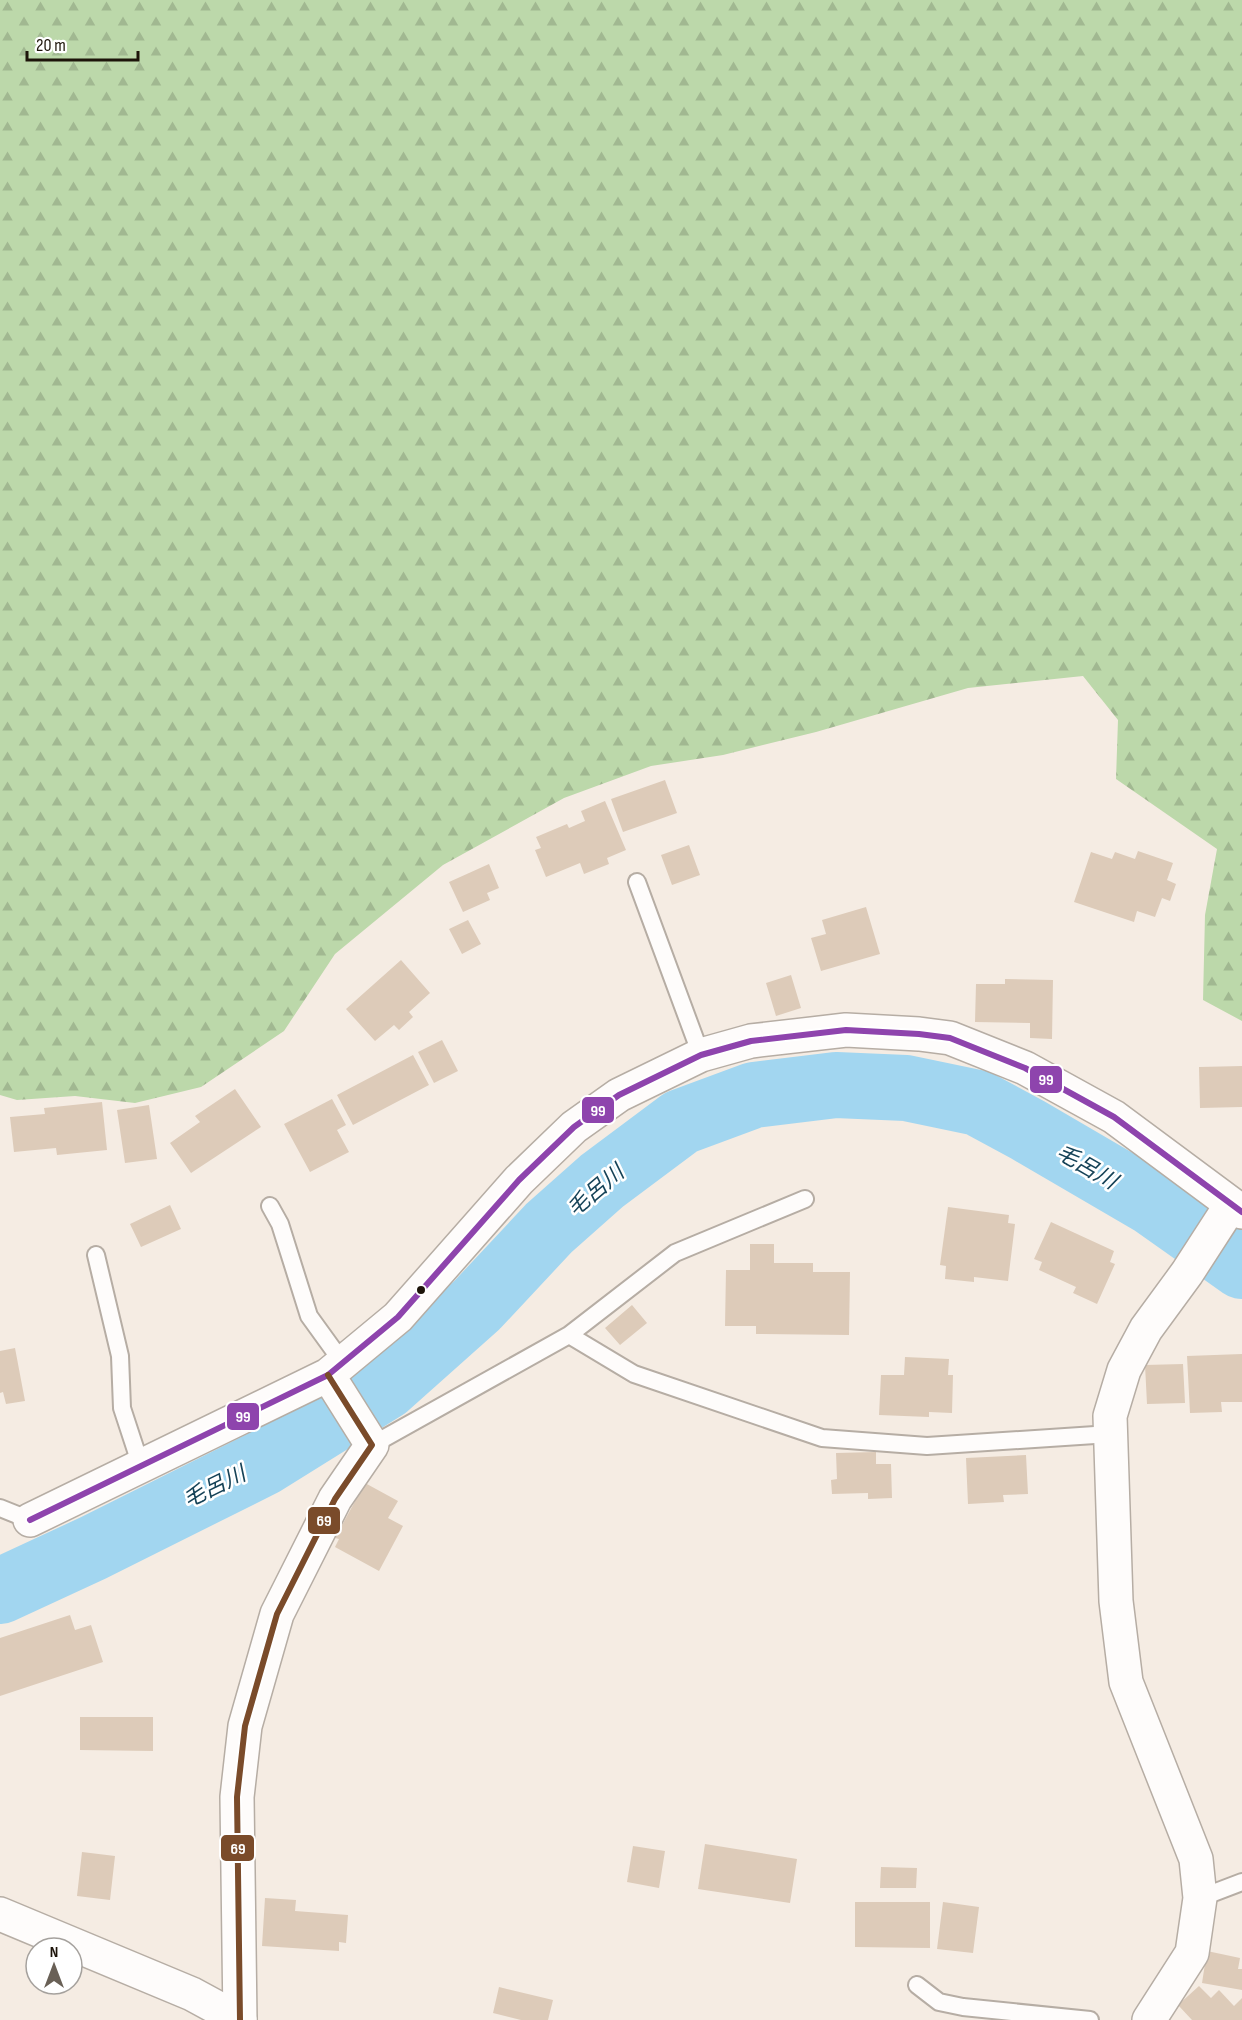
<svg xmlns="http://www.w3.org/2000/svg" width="1242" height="2020" viewBox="0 0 1242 2020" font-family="'Sofia Sans Condensed','Noto Sans JP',sans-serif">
<defs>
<pattern id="forest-firs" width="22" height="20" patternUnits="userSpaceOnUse" patternTransform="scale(1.5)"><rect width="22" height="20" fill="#bcd8aa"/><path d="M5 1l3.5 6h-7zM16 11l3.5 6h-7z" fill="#a1b891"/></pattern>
</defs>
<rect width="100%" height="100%" fill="#f5ece3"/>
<path fill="url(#forest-firs)" d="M0,0H1242V1021L1203,1000L1205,915L1217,849L1116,779L1118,720L1083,676L968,688L816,732L723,755L651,766L564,798L443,865L335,954L284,1031L201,1087L135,1103L75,1096L17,1100L0,1095Z"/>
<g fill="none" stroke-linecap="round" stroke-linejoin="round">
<path stroke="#a2d6f0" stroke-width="66" d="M0,1591L93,1548L263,1463L385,1387L477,1305L549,1228L602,1181L681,1122L754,1095L836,1085L906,1088L978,1103L1028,1130L1153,1203L1242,1266"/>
</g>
<path fill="#ddcbb9" d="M665,780L677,813L623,832L611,799Z
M605,801L626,850L607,858L609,864L584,874L580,863L546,877L535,850L541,848L536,837L567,824L569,828L585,821L581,811Z
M689,845L700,875L672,885L661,855Z
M1138,851L1173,863L1167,880L1176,884L1170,901L1162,898L1155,917L1137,911L1134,922L1074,902L1091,852L1112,859L1115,852L1135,859Z
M489,864L499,888L487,893L490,900L463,912L449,882Z
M866,907L880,954L821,971L811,938L826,934L822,920Z
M468,920L481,944L462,954L449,929Z
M401,960L430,993L409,1012L413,1017L399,1030L394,1025L375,1041L346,1009Z
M791,975L801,1008L776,1016L766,983Z
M1005,979L1053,980L1052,1039L1030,1038V1023L975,1022L976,984H1005Z
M442,1040L458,1071L434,1083L418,1052Z
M413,1055L429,1085L353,1125L337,1095Z
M1242,1066V1107L1200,1108L1199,1067Z
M235,1089L261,1127L191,1173L170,1143L200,1122L195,1116Z
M332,1099L346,1125L337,1130L349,1152L310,1172L284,1124Z
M102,1102L107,1150L57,1155L56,1148L14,1152L10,1117L45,1114L44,1108Z
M149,1105L157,1159L125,1163L117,1110Z
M170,1205L181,1229L141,1247L130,1224Z
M948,1207L1009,1215L1008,1223L1015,1224L1008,1281L974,1277V1282L945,1279L946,1266L940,1265Z
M1051,1222L1114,1251L1110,1262L1115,1264L1097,1304L1073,1293L1076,1287L1039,1270L1042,1262L1034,1259Z
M750,1244H774V1263H813V1272H850L849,1335L756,1334V1326H725L726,1270H750Z
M632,1305L647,1323L620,1345L605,1328Z
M15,1348L25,1401L6,1404L3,1392L0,1393V1351Z
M1242,1354V1402H1221L1222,1412L1190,1413L1187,1356Z
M905,1357L949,1359L948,1375H953L952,1413L929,1412V1417L879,1415L881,1375H904Z
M1183,1364L1185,1403L1147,1404L1145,1365Z
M876,1452V1464H891L892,1498L868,1499V1493L832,1494L831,1480L837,1479L836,1453Z
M1026,1455L1028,1494L1003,1495L1004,1502L968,1504L966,1458Z
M365,1483L398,1501L388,1518L403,1526L379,1571L335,1547L339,1539L335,1538Z
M70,1615L75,1630L91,1625L103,1662L0,1696V1638Z
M80,1717H153V1751L80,1750Z
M705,1844L797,1859L790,1903L698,1889Z
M633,1846L665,1851L659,1888L627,1882Z
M82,1852L115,1856L110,1900L77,1896Z
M881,1867L917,1868L916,1888H880Z
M265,1898L296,1900L295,1911L348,1915L346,1943L339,1942V1951L262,1946Z
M855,1902H930V1948L855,1947Z
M943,1902L979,1907L973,1953L937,1949Z
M1207,1951L1240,1958L1238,1969H1242V1990L1202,1983Z
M1199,1986L1211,1998L1219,1990L1234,2006L1242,1998V2020H1192L1178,2005Z
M499,1987L553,2000L548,2020H521L493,2013Z"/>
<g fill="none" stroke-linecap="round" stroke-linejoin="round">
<g stroke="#b6ada4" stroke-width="20">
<path id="service" d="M637,882L701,1055
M270,1206L280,1224L309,1316L343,1363
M96,1255L120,1356L122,1408L141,1466
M569,1335L634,1374L822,1438L927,1446L1110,1434
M372,1445L569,1335L675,1253L805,1199
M0,1508L30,1520
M1200,1898L1242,1882
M917,1985L939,2002L963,2007L1090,2020"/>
</g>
<g stroke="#b6ada4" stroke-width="36">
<path id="minor" d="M30,1520L328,1375L398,1317L519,1180L574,1127L619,1095L701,1055L751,1041L846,1030L919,1034L950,1038L1025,1068L1114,1117L1242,1212
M240,2020L237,1797L245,1726L277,1614L335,1499L372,1445L328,1375
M1149,2020L1192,1953L1200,1898L1196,1859L1126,1682L1116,1601L1110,1416L1124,1370L1146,1329L1187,1273L1231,1205"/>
</g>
<g stroke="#b6ada4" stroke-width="36">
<path id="tertiary" d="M0,1914L192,1994L240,2020"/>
</g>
<use href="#service" stroke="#fefcfb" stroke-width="16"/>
<use href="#minor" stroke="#fefcfb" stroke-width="33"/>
<use href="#tertiary" stroke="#fefcfb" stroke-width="33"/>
<g stroke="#fff" stroke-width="10">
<path id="bus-1" d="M30,1520L328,1375L398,1317L519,1180L574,1127L619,1095L701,1055L751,1041L846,1030L919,1034L950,1038L1025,1068L1114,1117L1242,1212"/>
</g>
<g stroke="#fff" stroke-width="10">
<path id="bus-2" d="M240,2020L237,1797L245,1726L277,1614L335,1499L372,1445L328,1375"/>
</g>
<use href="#bus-1" stroke="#8e44ad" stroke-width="6"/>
<use href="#bus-2" stroke="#7a4b2a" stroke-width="6"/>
</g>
<circle fill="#1d140a" stroke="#fff" stroke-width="2" cx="421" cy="1290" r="5"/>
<g text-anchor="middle" stroke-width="5" stroke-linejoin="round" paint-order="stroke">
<g font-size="22" font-style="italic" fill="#164358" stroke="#fff">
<text transform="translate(1087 1166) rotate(30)" y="8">毛呂川</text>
<text transform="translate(595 1190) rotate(-40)" y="8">毛呂川</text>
<text transform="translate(214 1486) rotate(-26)" y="8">毛呂川</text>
</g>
</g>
<g stroke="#fff" stroke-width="2">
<rect x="1029" y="1065" width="34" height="29" rx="6" fill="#8e44ad"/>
<rect x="581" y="1096" width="34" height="28" rx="6" fill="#8e44ad"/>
<rect x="226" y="1402" width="34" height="29" rx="6" fill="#8e44ad"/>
<rect x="307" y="1506" width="34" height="29" rx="6" fill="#7a4b2a"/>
<rect x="220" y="1834" width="35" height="28" rx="6" fill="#7a4b2a"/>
</g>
<g font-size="16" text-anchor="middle" font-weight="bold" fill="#fff">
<text x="1046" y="1085">99</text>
<text x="598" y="1116">99</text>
<text x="243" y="1422">99</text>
<text x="324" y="1526">69</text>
<text x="238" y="1854">69</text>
</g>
<g transform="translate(54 1966)"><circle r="28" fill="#ffffff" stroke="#a5a19d" stroke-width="1.5"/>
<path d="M0-4.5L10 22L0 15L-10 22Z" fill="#696056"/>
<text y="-9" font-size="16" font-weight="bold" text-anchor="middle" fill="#1d140a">N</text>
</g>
<path d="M27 51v9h111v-9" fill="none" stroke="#1d140a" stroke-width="3"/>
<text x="36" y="51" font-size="18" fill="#1d140a" stroke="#ffffff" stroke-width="4.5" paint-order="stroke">20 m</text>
</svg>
